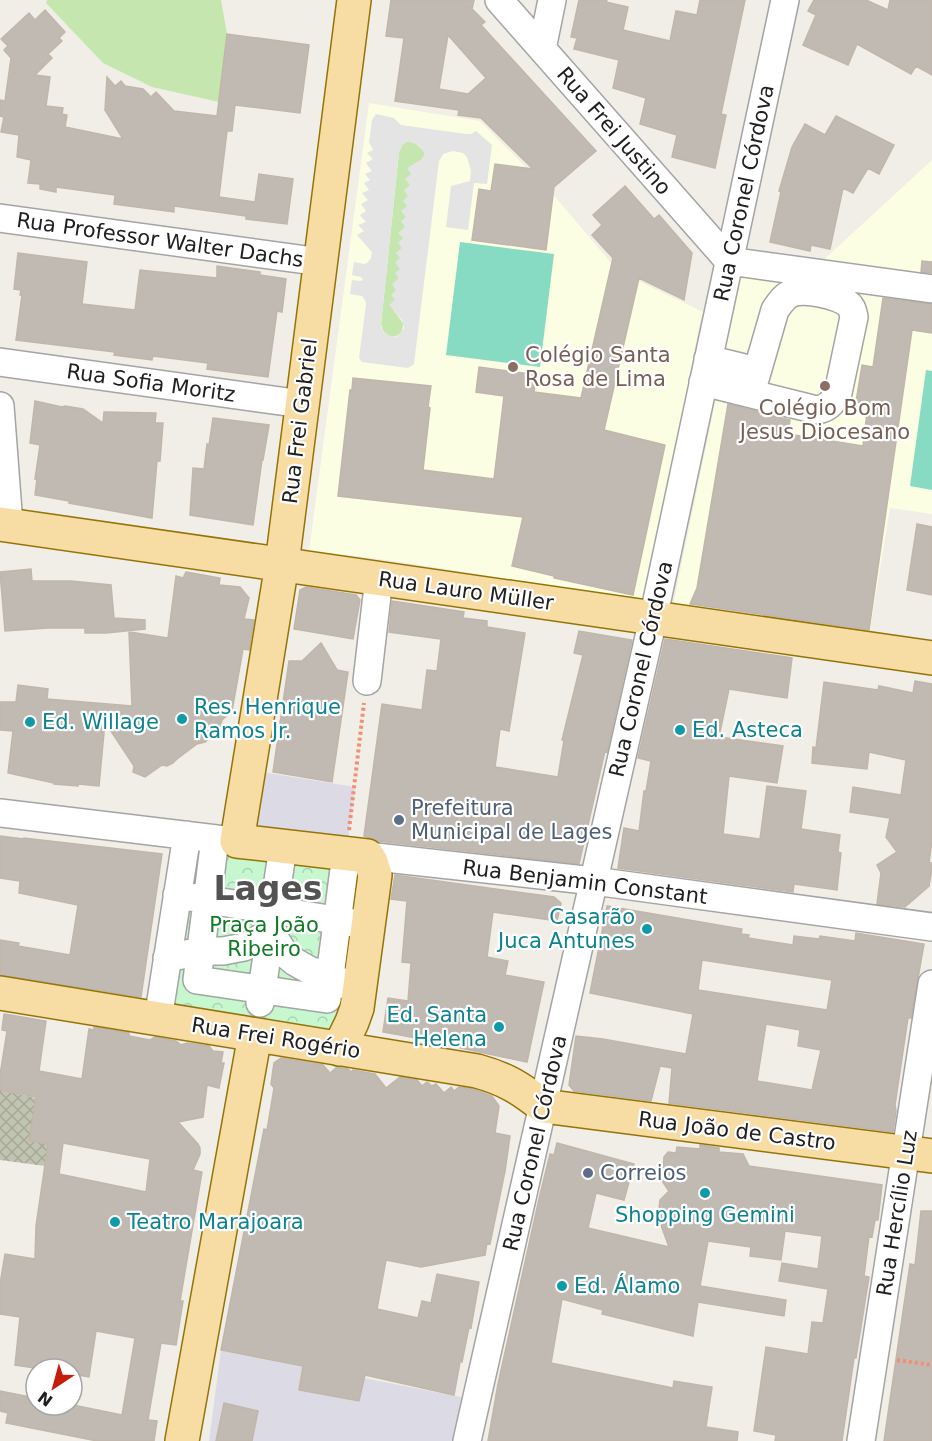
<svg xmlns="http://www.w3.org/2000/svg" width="932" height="1441" viewBox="0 0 932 1441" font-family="'DejaVu Sans',sans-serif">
<defs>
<pattern id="construction-cross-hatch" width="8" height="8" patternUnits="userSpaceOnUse" patternTransform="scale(1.5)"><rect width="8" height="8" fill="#c2c4b2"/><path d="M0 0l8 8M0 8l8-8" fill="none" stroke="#a6a899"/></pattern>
<pattern id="park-crowns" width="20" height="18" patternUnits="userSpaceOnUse" patternTransform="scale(1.5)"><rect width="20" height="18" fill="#c6f7cf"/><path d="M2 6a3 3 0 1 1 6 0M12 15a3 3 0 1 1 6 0" fill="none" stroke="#aad3b1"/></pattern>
</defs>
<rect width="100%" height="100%" fill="#f0eee6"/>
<path fill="#fbfee2" d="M369,103L480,121L557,199L618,271L703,312L699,326L684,408L646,603L453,570L366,557L309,551Z
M932,160V514L890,508L869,636L673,606L747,248L818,265Z"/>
<path fill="url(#construction-cross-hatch)" d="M0,1090L36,1098L29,1141L48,1144L45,1166L0,1160Z"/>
<path fill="#c5e7af" d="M47,0H221L227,34L219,102L152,87L103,63L46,3Z
M406,142C414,141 420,146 424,152V156L411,174L405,227L400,258V269L395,300L390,305L403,323C404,341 384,341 381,324L399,152L402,145Z"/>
<path fill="url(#park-crowns)" d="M187,835L367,856L339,1049L158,1019Z"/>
<path fill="#88dbc3" d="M460,242L554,254L540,367L446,355Z
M926,370L932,371V490L910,486Z"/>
<path fill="#e4e4e4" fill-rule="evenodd" d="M376,114L394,118L401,125L466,134H471L476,131L492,145L487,184L474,183L468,230L446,227L451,186L470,181L471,170L467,157L463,153L453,151L443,154L439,161L414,364L408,368L362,362L359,358L366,304L365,300L362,296L350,294L352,280L361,281L363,279L361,277L352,275L354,262L364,264L367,263L371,258L372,252L357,235L364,231L358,225L366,222L360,215L366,211L361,204L368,200L362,193L369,190L364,183L370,180L365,174L372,171L366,163L373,159L367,153L373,150L369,142L372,120ZM406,142H412L420,146L424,152V156L422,159L407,168L411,174L405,179L410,185L404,190L408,196L403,201L407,206L401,211L406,217L401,221L405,227L398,233L403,238L398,243L402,248L396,253L400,258L395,262L400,269L395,273L399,278L392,284L396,290L391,295L395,300L389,305L402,320L404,328L398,336L395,337L390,336L384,332L381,327V324L399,152L402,145Z"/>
<path fill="#dcdbe5" d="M249,770L355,787L346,854L237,841Z
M221,1350L476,1400L467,1441H209Z"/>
<path fill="#c0bab3" stroke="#c1b6a9" stroke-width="1.5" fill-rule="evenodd" d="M391,0H474L472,9L485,22L481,25L596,151L554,187L546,250L472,240L479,189L491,191L495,164L533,169L481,118L458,115L459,110L395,101L404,38L386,36ZM448,35L486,78L468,94L439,89Z
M579,0H607L606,2L628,7L623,30L670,41L676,11L697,15L700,0H745L721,114L726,115L715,168L672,157L677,135L640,124L646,98L613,88L619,60L574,49L577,38L571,37Z
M814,0H866L888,10L890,0H932V75L916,66L911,74L857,44L848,65L803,45L816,15L808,11Z
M45,10L65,32L59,38L62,41L48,54L52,58L35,75L50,77L46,106L63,108L62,114L67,115L65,127L123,139L105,110L107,77L115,86L121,81L125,86L143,89L151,97L156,92L174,111L217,116L227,34L309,45L300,113L235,105L232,131H227L219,197L255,202L259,174L293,179L287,224L246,219V216L174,206V212L114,204L115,195L56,187V192L40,189V184L28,183L31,160L17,157L19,135L1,132L4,117L0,116V100L5,101L11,58L4,50L8,46L1,39L29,13L35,20Z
M836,116L894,145L879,174L868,168L853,193L843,188L830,249L811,245L810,251L770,242L781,192L779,191L792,147L805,124L825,135Z
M625,186L654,219L659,215L692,253L684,300L639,278L604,430L665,445L633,595L554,578V576L512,566L523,517L338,496L350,390H352L353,378L431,386L428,407L430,408L423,470L494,479L504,396L476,392L479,367L537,375L534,392L581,398L613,258L592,235L602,225L593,215Z
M18,253L87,262L82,304L135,310L140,270L217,278V266L260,272V275L286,279L282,312L277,311L268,377L207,369L208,363L153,356L152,360L114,355L115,352L16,340L22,295H20L21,290L14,289Z
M922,261L932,262V273L921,272Z
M883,298L932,304V333L912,330L869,630L690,604L697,588L728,404L790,420L788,434L863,446L868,404L856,402L862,365L873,367Z
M35,401L62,407L65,406L83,409L103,423L104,412L156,413L155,423H163L160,461H157L152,518L69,503V501L35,495L37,479H35L40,445L30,443Z
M213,418L269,425L263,460H262L253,525L190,515L193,468L204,469L207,444L209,445Z
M917,524L932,527V595L907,590Z
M31,569L32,581H71L111,585L114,618L145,620V629L106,633H85V628H48L5,631L0,572Z
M186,572L220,578L219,585L240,587L249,598L244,619L254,620L249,650L243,649L232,711L222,720L220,727L216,733L205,742L197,744L177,759L173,763L167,766L162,765L145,777L133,772L134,766L105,722L99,786L78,784V786L54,784V783L8,773L13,731L0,730V702H16L18,685L48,689L47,699L132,706L129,632L168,638L176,576L183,578Z
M306,587L356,595L360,600L353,639L294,629L300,590Z
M392,601L464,612L463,618L487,621V627L525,633L509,731L500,729L495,767L558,777L564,740H562L583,655L574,653L579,631L632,640L607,752L605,751L579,864L378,841L364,836L382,704L422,710L427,670L437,671L441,639L389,632Z
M665,639L792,658L787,698L729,689L719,737L783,746L777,783L729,776L723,834L760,839L767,786L806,791L801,829L840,835L838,852L841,853L837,890L794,884L793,892L618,868L624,828L639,831L644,791H646L651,761L638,758Z
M321,643L337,670L348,672L332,782L273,772L289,661H302Z
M915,681L932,684V842L929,862L932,863V869L929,886L905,907L877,904L881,873L877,865L897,852L886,837L890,818L850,812L853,787L901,795L906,760L869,752L867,769L812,763L813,747L816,748L824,682L878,690L879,686L913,693Z
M0,836L24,839V838L162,854L141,997L0,975V940L19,943L18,946L70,955L78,905L19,893L20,881L0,878Z
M395,875L554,897L561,903L557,921L493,912L487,957L508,961L505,975L544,982L527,1062L460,1048V1046L383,1032L388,998L408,1001L411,963L402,962L407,901L391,899Z
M607,906L742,929L741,934L749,935L748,938L793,945L794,936L819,939L820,936L855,941L856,933L924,944L911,1018H908L895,1105L896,1111L893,1132L669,1103L672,1068L660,1066L651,1101L574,1091L569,1085L576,1036L603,1039L686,1054L693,1014L590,993ZM702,960L832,980L827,1010L698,990ZM766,1024L800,1030L798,1046L821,1050L812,1090L757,1081Z
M4,1014L46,1021L39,1071L82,1079L89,1029L94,1030V1027L129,1033V1036L150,1040L155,1037L176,1041L181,1045L187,1043L209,1046L213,1051L223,1052L221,1063H224L219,1088L207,1085L203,1117L178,1122L198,1144L200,1148V1154L193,1170L202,1172L180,1301H183L176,1345L161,1343L148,1420L157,1421L154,1441H97L6,1423L8,1413L0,1411V1391L36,1398V1405H73L122,1415L135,1338L96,1331L89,1377L72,1374V1369H42L15,1365L20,1317L0,1314V1284L5,1254L35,1259L36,1226L48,1144L29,1141L36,1097L0,1090V1075L7,1031L2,1030ZM63,1143L150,1159L146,1192L59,1174Z
M281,1058L323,1065L330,1073L337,1067L348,1069L351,1072L353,1070L375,1074L386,1088L400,1077L417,1080L422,1086L427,1082L432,1086L436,1084L444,1093L451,1087L454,1091L459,1087L473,1089L492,1096L499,1106L495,1133L510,1136L505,1171L490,1244L487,1243L485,1255L421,1267L386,1260L377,1309L418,1318L422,1301L431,1303L437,1274L479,1282L471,1328L469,1327L462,1362H460L454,1395L365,1375L359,1401L299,1390L303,1366L221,1350L264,1129L267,1130L274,1088L271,1084L274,1063Z
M557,1143L634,1164L624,1200L596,1193L588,1228L669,1247L658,1217L660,1200L669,1191L662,1181L664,1157L668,1152L676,1153L677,1147L700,1149V1145L719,1148V1152L743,1154L749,1166L882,1185L878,1220H875L872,1237L869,1236L864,1276L869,1277L856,1358H854L842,1441H775L776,1435L754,1431L766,1347L808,1354L812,1322L823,1323L828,1289L779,1281L782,1263L818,1269L822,1236L785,1231L781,1260L750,1256L751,1247L708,1241L700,1286L786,1300L784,1316L698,1302L693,1336L602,1314L603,1310L562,1299L551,1363L673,1388L674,1381L712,1387L706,1427L738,1432L737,1441H488L498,1384L539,1199L550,1154L554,1155Z
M921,1211H932V1441H884L910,1264L915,1265Z
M224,1403L258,1411L252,1441H216Z"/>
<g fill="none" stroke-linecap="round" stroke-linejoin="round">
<g stroke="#a4a4a4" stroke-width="30">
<path id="minor" d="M499,0L729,261
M542,49L552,0
M0,218L321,262
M729,261L932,289
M708,359L757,371
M0,362L302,404
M703,382L817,410C828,408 832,403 838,393L854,317C853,312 852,307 848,304C839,295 803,288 792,293C784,296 780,303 775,310L751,393
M0,406L9,525
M367,681L379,578
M0,813L233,841
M215,839L197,980L327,999L346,854
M367,856L594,881L932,927
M177,895L354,923
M167,958L201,951H223L244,947L257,941L270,931L284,953L295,962L311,971L330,975L346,985
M260,1003L283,847
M158,1019L187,835
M467,1441L653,619L785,0
M861,1441L932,984"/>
</g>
<g stroke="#947407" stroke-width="36">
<path id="major" d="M0,524L932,658
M0,993L477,1071C506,1079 520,1088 543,1106L932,1156
M339,1049L352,1022L357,1008L375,875L371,862L367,856L237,841L282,564L354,0
M182,1441L255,1035"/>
</g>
<path stroke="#f38e74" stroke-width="4" stroke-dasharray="3 3" stroke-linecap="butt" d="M349,830L364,703
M897,1360L932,1365"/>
<use href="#minor" stroke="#fff" stroke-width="27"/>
<use href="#major" stroke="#f7dca4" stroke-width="33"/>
</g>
<g fill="#8d6e63" stroke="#fff" stroke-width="2">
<circle cx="513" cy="367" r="6"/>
<circle cx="825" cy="386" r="6"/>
</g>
<g fill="#0f9aa8" stroke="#fff" stroke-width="2">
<circle cx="182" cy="719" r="6"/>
<circle cx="30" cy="722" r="6"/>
<circle cx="680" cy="730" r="6"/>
<circle cx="647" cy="929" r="6"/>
<circle cx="499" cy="1027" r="6"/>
<circle cx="705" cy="1193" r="6"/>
<circle cx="115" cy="1222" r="6"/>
<circle cx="562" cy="1286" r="6"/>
</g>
<g fill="#5c6f8a" stroke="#fff" stroke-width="2">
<circle cx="399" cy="820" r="6"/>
<circle cx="588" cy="1173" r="6"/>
</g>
<g text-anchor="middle" stroke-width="4.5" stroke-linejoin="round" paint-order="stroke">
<g font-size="21" fill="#202020" stroke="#fff">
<text transform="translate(614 131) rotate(49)" y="7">Rua Frei Justino</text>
<text transform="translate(744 193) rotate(-78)" y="7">Rua Coronel Córdova</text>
<text transform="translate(160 240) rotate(8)" y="7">Rua Professor Walter Dachs</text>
<text transform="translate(151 383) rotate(8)" y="7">Rua Sofia Moritz</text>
<text transform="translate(300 421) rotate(-83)" y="7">Rua Frei Gabriel</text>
<text transform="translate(466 591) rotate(8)" y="7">Rua Lauro Müller</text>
<text transform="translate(641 669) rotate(-77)" y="7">Rua Coronel Córdova</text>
<text transform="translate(585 882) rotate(7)" y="7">Rua Benjamin Constant</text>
<text transform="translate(276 1038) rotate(9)" y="7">Rua Frei Rogério</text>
<text transform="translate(737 1131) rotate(7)" y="7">Rua João de Castro</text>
<text transform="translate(535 1143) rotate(-77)" y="7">Rua Coronel Córdova</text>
<text transform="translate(897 1213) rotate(-81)" y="7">Rua Hercílio Luz</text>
</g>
<g font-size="21" fill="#785e54" stroke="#fff" text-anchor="start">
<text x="525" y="362">Colégio Santa<tspan x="525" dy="24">Rosa de Lima</tspan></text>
<text x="825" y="415" text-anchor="middle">Colégio Bom<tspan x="825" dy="24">Jesus Diocesano</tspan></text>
</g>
<g font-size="21" fill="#0d838f" stroke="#fff" text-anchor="start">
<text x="194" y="714">Res. Henrique<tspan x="194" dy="24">Ramos Jr.</tspan></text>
<text x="42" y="729">Ed. Willage</text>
<text x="692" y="737">Ed. Asteca</text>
<text x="635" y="924" text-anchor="end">Casarão<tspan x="635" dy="24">Juca Antunes</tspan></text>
<text x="487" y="1022" text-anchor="end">Ed. Santa<tspan x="487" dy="24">Helena</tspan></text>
<text x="705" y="1222" text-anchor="middle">Shopping Gemini</text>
<text x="127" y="1229">Teatro Marajoara</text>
<text x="574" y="1293">Ed. Álamo</text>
</g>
<g font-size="21" fill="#4e5e75" stroke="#fff" text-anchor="start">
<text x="411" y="815">Prefeitura<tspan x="411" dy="24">Municipal de Lages</tspan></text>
<text x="600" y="1180">Correios</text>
</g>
<g font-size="21" fill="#117a25" stroke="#fff">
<text x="264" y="932">Praça João<tspan x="264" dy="24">Ribeiro</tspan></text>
</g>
<g font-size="33" font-weight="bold" fill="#535353" stroke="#fff">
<text x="268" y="900">Lages</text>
</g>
</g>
<g transform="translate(54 1387) rotate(216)"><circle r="28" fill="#ffffff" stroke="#a6a6a6" stroke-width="1.5"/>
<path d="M0-4.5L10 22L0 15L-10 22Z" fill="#c51d0a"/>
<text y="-9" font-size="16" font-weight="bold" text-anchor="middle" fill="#202020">N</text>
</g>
</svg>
